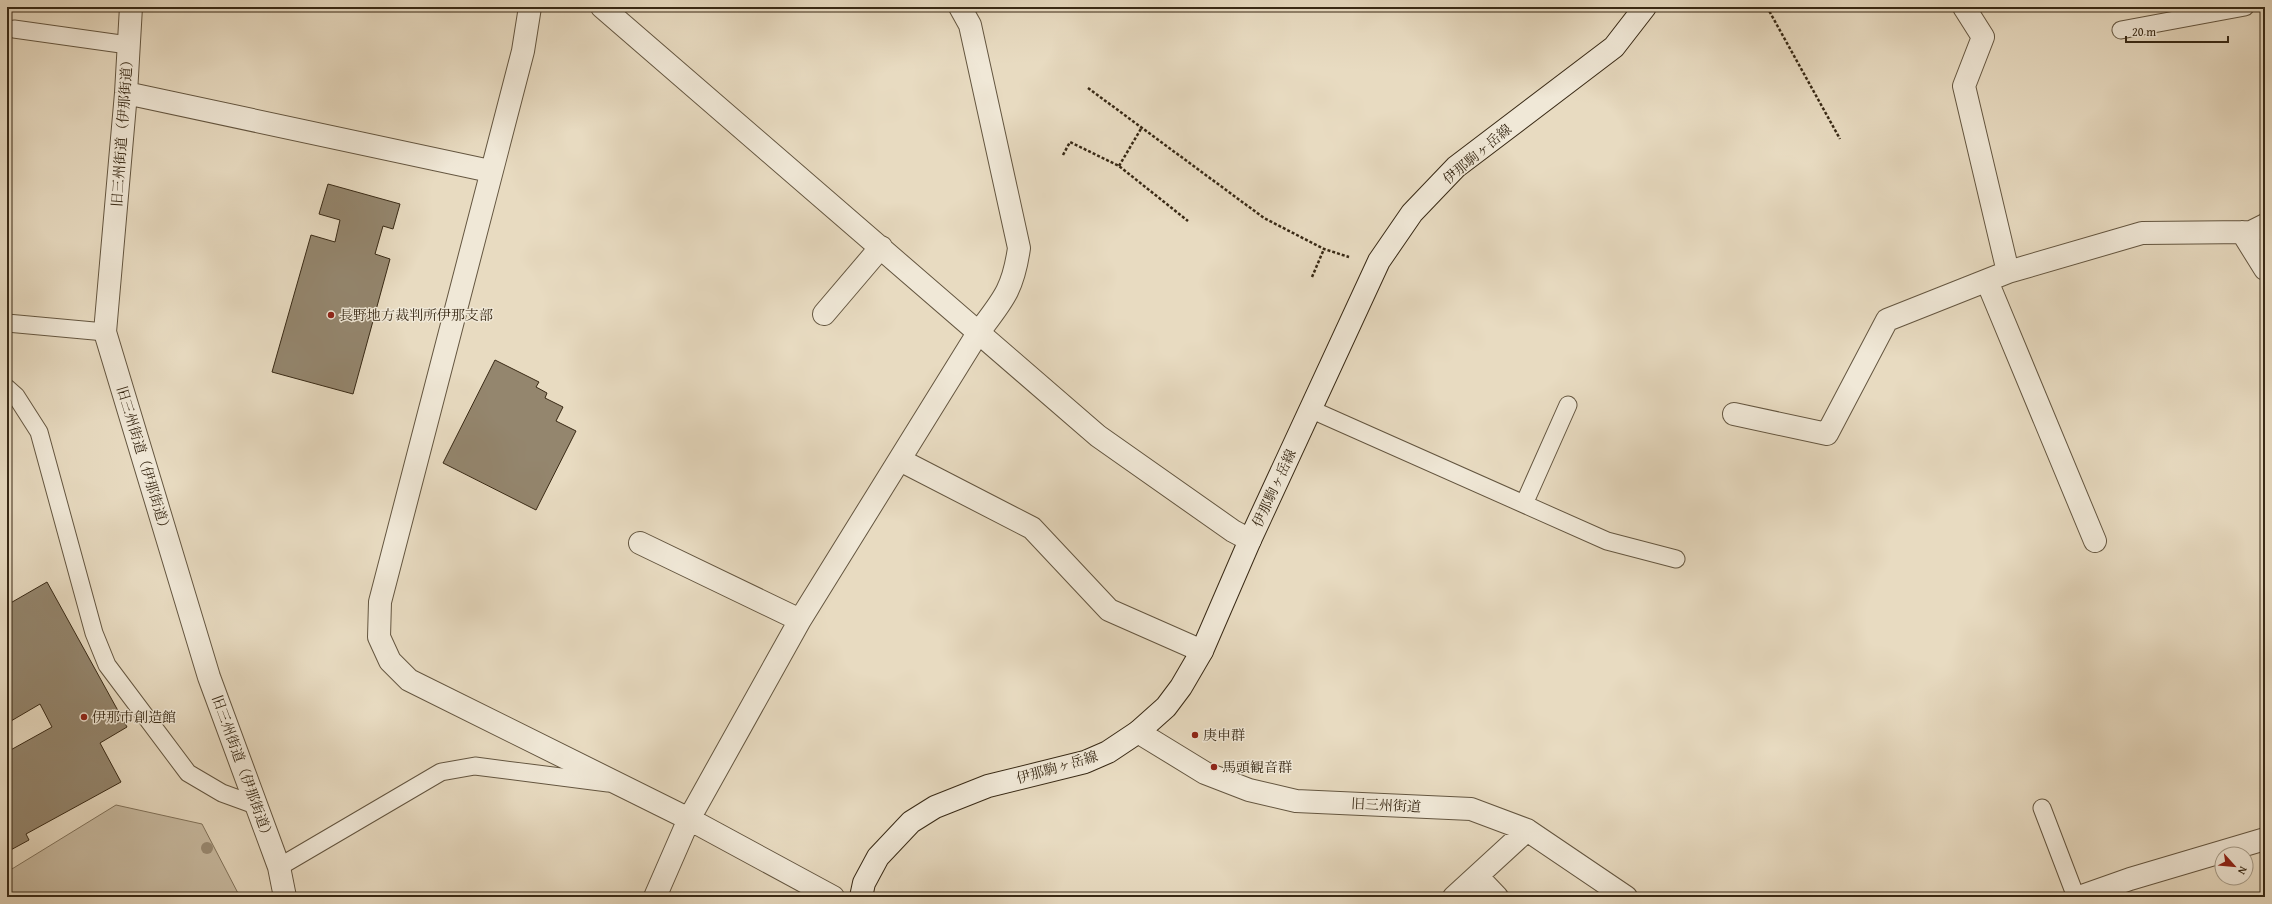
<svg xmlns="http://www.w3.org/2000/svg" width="2272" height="904" viewBox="0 0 2272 904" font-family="'Gentium Book Plus','Noto Serif JP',serif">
<rect width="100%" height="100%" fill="#e8dbc1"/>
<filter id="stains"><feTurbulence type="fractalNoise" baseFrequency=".005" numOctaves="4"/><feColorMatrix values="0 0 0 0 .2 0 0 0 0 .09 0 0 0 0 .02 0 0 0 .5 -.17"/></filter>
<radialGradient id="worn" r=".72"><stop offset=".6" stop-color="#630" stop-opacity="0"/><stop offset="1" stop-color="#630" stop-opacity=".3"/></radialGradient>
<path fill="#cabda4" stroke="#81735c" d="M116,805L202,824L240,897H7V872Z"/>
<path fill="#94866e" stroke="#382915" d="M328,184L400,204L393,229L383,226L375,254L390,259L353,394L272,372L311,235L335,242L340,220L319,214Z
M495,360L539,382L536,387L547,393L545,398L563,407L556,421L576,431L536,510L443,463Z
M47,582L127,727L100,743L121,782L26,834L29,840L7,852V752L52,727L40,704L11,721L7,714V605Z"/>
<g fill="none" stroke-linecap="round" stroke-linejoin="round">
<g stroke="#645640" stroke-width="19">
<path id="service" d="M14,29L128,45
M2121,30L2245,7
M7,323L105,332
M7,388L16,396L39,432L94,633L107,665L188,773L222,793L255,805
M1310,409L1607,541L1676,559
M1524,504L1568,405
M2042,808L2076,897
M279,867L441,772L475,766L608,783"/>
</g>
<g stroke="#645640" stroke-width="24">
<path id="minor" d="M131,7L126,93L105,332L209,677L279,867L285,897
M530,7L523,51L380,602L379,637L390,661L409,680L689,819L833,897
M602,7L1098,436L1233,531L1250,540
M1964,7L1983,37L1964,86L2008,272
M126,93L490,171
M2242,232L2265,269
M1987,281L2095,541
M824,314L881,247
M1734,414L1827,434L1887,320L2008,272L2142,233L2251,232L2265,225
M900,460L1032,528L1109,610L1202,651
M640,543L800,620
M1138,732L1205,773L1249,790L1296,801L1471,809L1527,830L1626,897
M1477,876L1497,897
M655,897L689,819L800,620L978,333C1003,300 1013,290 1019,248L970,25L960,7
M1454,897L1527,830
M2079,897L2130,879L2265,839"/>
</g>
<g stroke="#382915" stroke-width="24">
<path id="secondary" d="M861,897L864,883L878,857L911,822L935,807L988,786L1085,762L1108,752L1138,732L1166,707L1181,687L1202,651L1250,540L1379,261L1412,213L1456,167L1614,47L1645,7"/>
</g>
<path stroke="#382915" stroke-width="2.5" stroke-dasharray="3 2" stroke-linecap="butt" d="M1767,7L1840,139
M1088,88L1264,218L1324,249L1349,257
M1063,155L1070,142L1119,166L1188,221
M1119,166L1142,127
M1312,277L1324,249"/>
<use href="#service" stroke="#f0e8d7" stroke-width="17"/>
<use href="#minor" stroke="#f0e8d7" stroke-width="22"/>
<use href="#secondary" stroke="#f0e8d7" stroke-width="22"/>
</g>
<circle fill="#9b8d76" cx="207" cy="848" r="6"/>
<g fill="#8f2418" stroke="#f0e8d7" stroke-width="1.5">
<circle cx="331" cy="315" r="4"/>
<circle cx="84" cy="717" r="4"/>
<circle cx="1195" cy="735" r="4"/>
<circle cx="1214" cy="767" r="4"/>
</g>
<g text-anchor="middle" stroke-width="3" stroke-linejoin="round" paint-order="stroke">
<g font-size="14" fill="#382915" stroke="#f0e8d7">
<text transform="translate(122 130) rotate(-86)" y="5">旧三州街道（伊那街道）</text>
<text transform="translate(1477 154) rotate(-40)" y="5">伊那駒ヶ岳線</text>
<text transform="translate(144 460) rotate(73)" y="5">旧三州街道（伊那街道）</text>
<text transform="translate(1274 488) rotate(-65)" y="5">伊那駒ヶ岳線</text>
<text transform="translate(1057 767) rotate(-16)" y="5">伊那駒ヶ岳線</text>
<text transform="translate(243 768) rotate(70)" y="5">旧三州街道（伊那街道）</text>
<text transform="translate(1386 805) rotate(3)" y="5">旧三州街道</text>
</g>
<g font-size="14" fill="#382915" stroke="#f0e8d7" text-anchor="start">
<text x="339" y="320">長野地方裁判所伊那支部</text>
<text x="92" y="722">伊那市創造館</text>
<text x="1203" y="740">庚申群</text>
<text x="1222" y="772">馬頭観音群</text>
</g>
</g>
<rect width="2272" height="904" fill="none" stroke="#e8dbc1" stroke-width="24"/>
<rect x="8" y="8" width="2256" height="888" fill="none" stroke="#382915" stroke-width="2"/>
<rect x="12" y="12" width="2248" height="880" fill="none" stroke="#382915"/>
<g transform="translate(2234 866) rotate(117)"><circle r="19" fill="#f0e8d7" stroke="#a69c89"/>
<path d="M0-3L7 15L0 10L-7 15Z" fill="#8f2418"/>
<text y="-6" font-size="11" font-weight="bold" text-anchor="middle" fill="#382915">N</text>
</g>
<path d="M2126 36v6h102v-6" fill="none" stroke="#382915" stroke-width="2"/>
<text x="2132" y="36" font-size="12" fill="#382915" stroke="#f0e8d7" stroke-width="3" paint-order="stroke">20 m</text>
<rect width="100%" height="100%" filter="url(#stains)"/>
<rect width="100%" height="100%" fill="url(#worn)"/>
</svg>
